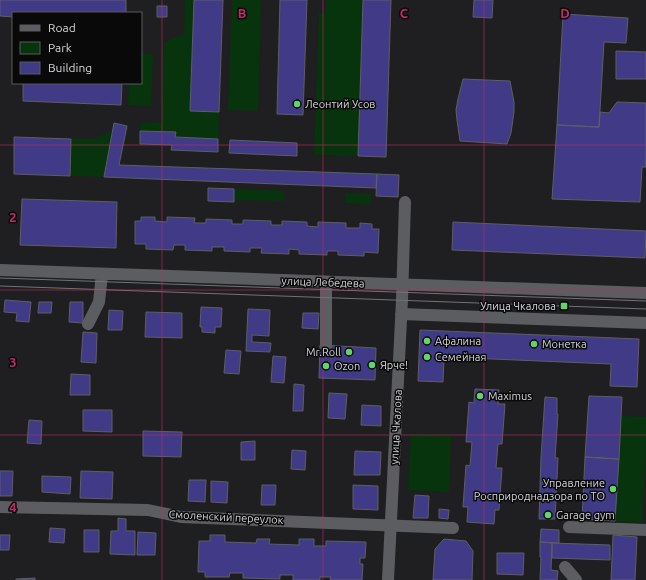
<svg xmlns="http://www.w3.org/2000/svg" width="646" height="580" viewBox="0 0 646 580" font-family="Ubuntu,sans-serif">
<rect width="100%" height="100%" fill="#1f1f22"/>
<path fill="#07340c" d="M185,0H194L190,111L219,112L218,139L175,137V132L140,131L141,122L161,123L164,42L184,34Z
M232,0H261L258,111L228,110Z
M326,0H363L358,156L314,155L319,13H325Z
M141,53L153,54L151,106L128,105L129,83H141Z
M112,131L104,177L70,176L71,139H93Z
M234,189L284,191V201L234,200Z
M346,193L371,194V204L345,203Z
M621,416L646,417V440L642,522L615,521Z
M411,434L451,436L449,492L408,490Z"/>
<path fill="#413b87" stroke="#5e5e62" d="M0,0H126V13H13V17L0,16Z
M194,0H223L219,112L190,111Z
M280,0H307L303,115L277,114Z
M363,0H391L386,157L358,156Z
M474,0H493L492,18L473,17Z
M157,6H167V17H157Z
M563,14L628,18L626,43L604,42L599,127L557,125Z
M616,51L646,52V79H616Z
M463,79L510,81L514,102V112L511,133L507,144L460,141L457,120L456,110L458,99Z
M23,83H122L121,105L23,101Z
M617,102L646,103V167H642L640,202L552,199L557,125L599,127L600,112L609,113Z
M114,123L127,126L119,165L377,174L376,188L104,177Z
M140,131L176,132L175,137L218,139V152L171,150L172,145L140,144Z
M14,137L71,139L70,176L14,174Z
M230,140L297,143V156L229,153Z
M377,174L399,175L398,197L376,196Z
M208,188L234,189V202L208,201Z
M22,199L117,202L116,248L20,245Z
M141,217H155V221L167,222V217L195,218L194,223H206V219L232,220V224H243V220L271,221V225H282V221L307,222V226L318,227V222L346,223V228H360V223L372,224V229H379L378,253L364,252V256L338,255V251H327V255L299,254V250L289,249V254L261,253L262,248H250V252L224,251V247H212V251L185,250V245H174L173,250L146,249V244H135V221H141Z
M453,222L646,231L645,258L452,250Z
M5,300L31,302L29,322L16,321L17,313L4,312Z
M39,302H52L51,313H38Z
M70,302H83V323L69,322Z
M201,307L222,308L221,327H215V333L202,332V327H200Z
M248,309L270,310L269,336L252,335V342L271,343L270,352L246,351Z
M109,310L123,311L122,330H108Z
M146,312L182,313V338L145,337Z
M303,313H319L318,329L302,328Z
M420,330L639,339L637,387L610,386L611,364L444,357L443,382L418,381Z
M83,332L97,333L96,363L81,362Z
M320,345L376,348L375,380L319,378Z
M226,350L241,351L239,374L224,373Z
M273,356L286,357L284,383L271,382Z
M71,374L90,375V395H70Z
M294,384L304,385L303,411H293Z
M475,389L499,390L498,404H505L502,444H498L496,468H502L499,510H495L494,524L467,522L468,507H463L466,465L470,466L472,442H466L469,402L474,403Z
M329,393L347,394L345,419L328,418Z
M589,396L622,397L619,459L585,457Z
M545,397L557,398V414H558L555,458H558L555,519H539L541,457Z
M362,405L381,406V426L361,425Z
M83,410H112V432L83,431Z
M29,420L42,421L41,444L27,443Z
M143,431L182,432L181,457L143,456Z
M255,441V460H241V442Z
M292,450L306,451L305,470L291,469Z
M355,451L381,452L380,475H354Z
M585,457L619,459L615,521L582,519Z
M0,471H13L12,496H0Z
M81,471L113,472L112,499L80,498Z
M42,476L71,477L70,494L42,492Z
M189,480H206L205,502L188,501Z
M211,481L228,482L227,503L211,502Z
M262,485H276L275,505H261Z
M353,485L378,486V510L353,509Z
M415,495L429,496L428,518H413Z
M439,509L449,510L448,519L439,518Z
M118,518L126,519V531H135V555L110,554L111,531H118Z
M50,528L65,529L64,543L49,542Z
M541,529L559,530V543L540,542Z
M84,530H99V552H84Z
M138,532L156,533L155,555H137Z
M0,535H10L9,550H0Z
M210,535H225V542L256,543L257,539H270L269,544L299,545V539H314V546H326V541L366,542L365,558H360V564H363L362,580H330L331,577H320V580H293V575H280V579L243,578V573H230L229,577H205V572H198L199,541H210Z
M613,535L637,537L635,580H611Z
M444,539L466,541L473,551L472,580H433L435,549Z
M540,542L552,543L551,570L558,571L557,580H540L541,557H540Z
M552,543L610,545V560L552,558Z
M497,553H524L523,575L497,574Z
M35,578V580H16V579Z"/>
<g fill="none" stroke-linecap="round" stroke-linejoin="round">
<path stroke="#5c5d60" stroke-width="12" d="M0,270L646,293
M401,314L646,323
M88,324L99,302L102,274
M326,346V282
M0,507L148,510L181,517L453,528
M569,527L646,530
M565,567L576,580
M388,580L402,300L405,202"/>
<path stroke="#737376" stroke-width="1" d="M0,278L646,301
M0,286L646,309"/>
</g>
<path fill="none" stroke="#c42b68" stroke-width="1" stroke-opacity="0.55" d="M162,0V580M323,0V580M484,0V580M0,145H646M0,290H646M0,435H646"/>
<g fill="#63d469" stroke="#09090a" stroke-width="1.5">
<circle cx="297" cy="104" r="4"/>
<rect x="560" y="302" width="8" height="8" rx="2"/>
<circle cx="427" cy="341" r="4"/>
<circle cx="534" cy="344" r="4"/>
<circle cx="349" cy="352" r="4"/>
<circle cx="427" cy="357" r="4"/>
<circle cx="372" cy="365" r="4"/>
<circle cx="326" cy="366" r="4"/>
<circle cx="480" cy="396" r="4"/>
<circle cx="613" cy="489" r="4"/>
<circle cx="548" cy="515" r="4"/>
</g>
<g text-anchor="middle" stroke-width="3" stroke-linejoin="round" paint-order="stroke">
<g font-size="11" fill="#d6d7d9" stroke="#09090a" text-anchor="start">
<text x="305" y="108">Леонтий Усов</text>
<text x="556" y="310" text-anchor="end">Улица Чкалова</text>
<text x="435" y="345">Афалина</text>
<text x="542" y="348">Монетка</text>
<text x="341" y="356" text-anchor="end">Mr.Roll</text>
<text x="435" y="361">Семейная</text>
<text x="380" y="369">Ярче!</text>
<text x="334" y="370">Ozon</text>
<text x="488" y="400">Maximus</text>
<text x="605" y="487" text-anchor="end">Управление<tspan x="605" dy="13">Росприроднадзора по ТО</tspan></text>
<text x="556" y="519">Garage gym</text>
</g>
<g font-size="11" fill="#d6d7d9" stroke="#09090a">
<text transform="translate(323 282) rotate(2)" y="4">улица Лебедева</text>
<text transform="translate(396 427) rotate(-87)" y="4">улица Чкалова</text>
<text transform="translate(226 517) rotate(3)" y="4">Смоленский переулок</text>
</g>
</g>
<g font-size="13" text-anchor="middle" font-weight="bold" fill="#c42b68" stroke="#09090a" stroke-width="3" stroke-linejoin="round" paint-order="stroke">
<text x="242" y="18">B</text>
<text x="404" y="18">C</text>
<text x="565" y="18">D</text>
<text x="13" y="222">2</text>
<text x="13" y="367">3</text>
<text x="13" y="512">4</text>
</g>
<rect x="12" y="12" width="130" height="72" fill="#09090a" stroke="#5b5b5d"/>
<rect x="20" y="25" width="20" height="6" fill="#5c5d60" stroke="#5b5b5d"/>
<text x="48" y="32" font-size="12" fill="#d6d7d9">Road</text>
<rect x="20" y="42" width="20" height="12" fill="#07340c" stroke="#5b5b5d"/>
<text x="48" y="52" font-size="12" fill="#d6d7d9">Park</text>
<rect x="20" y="62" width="20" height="12" fill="#413b87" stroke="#5b5b5d"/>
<text x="48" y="72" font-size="12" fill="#d6d7d9">Building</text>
</svg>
